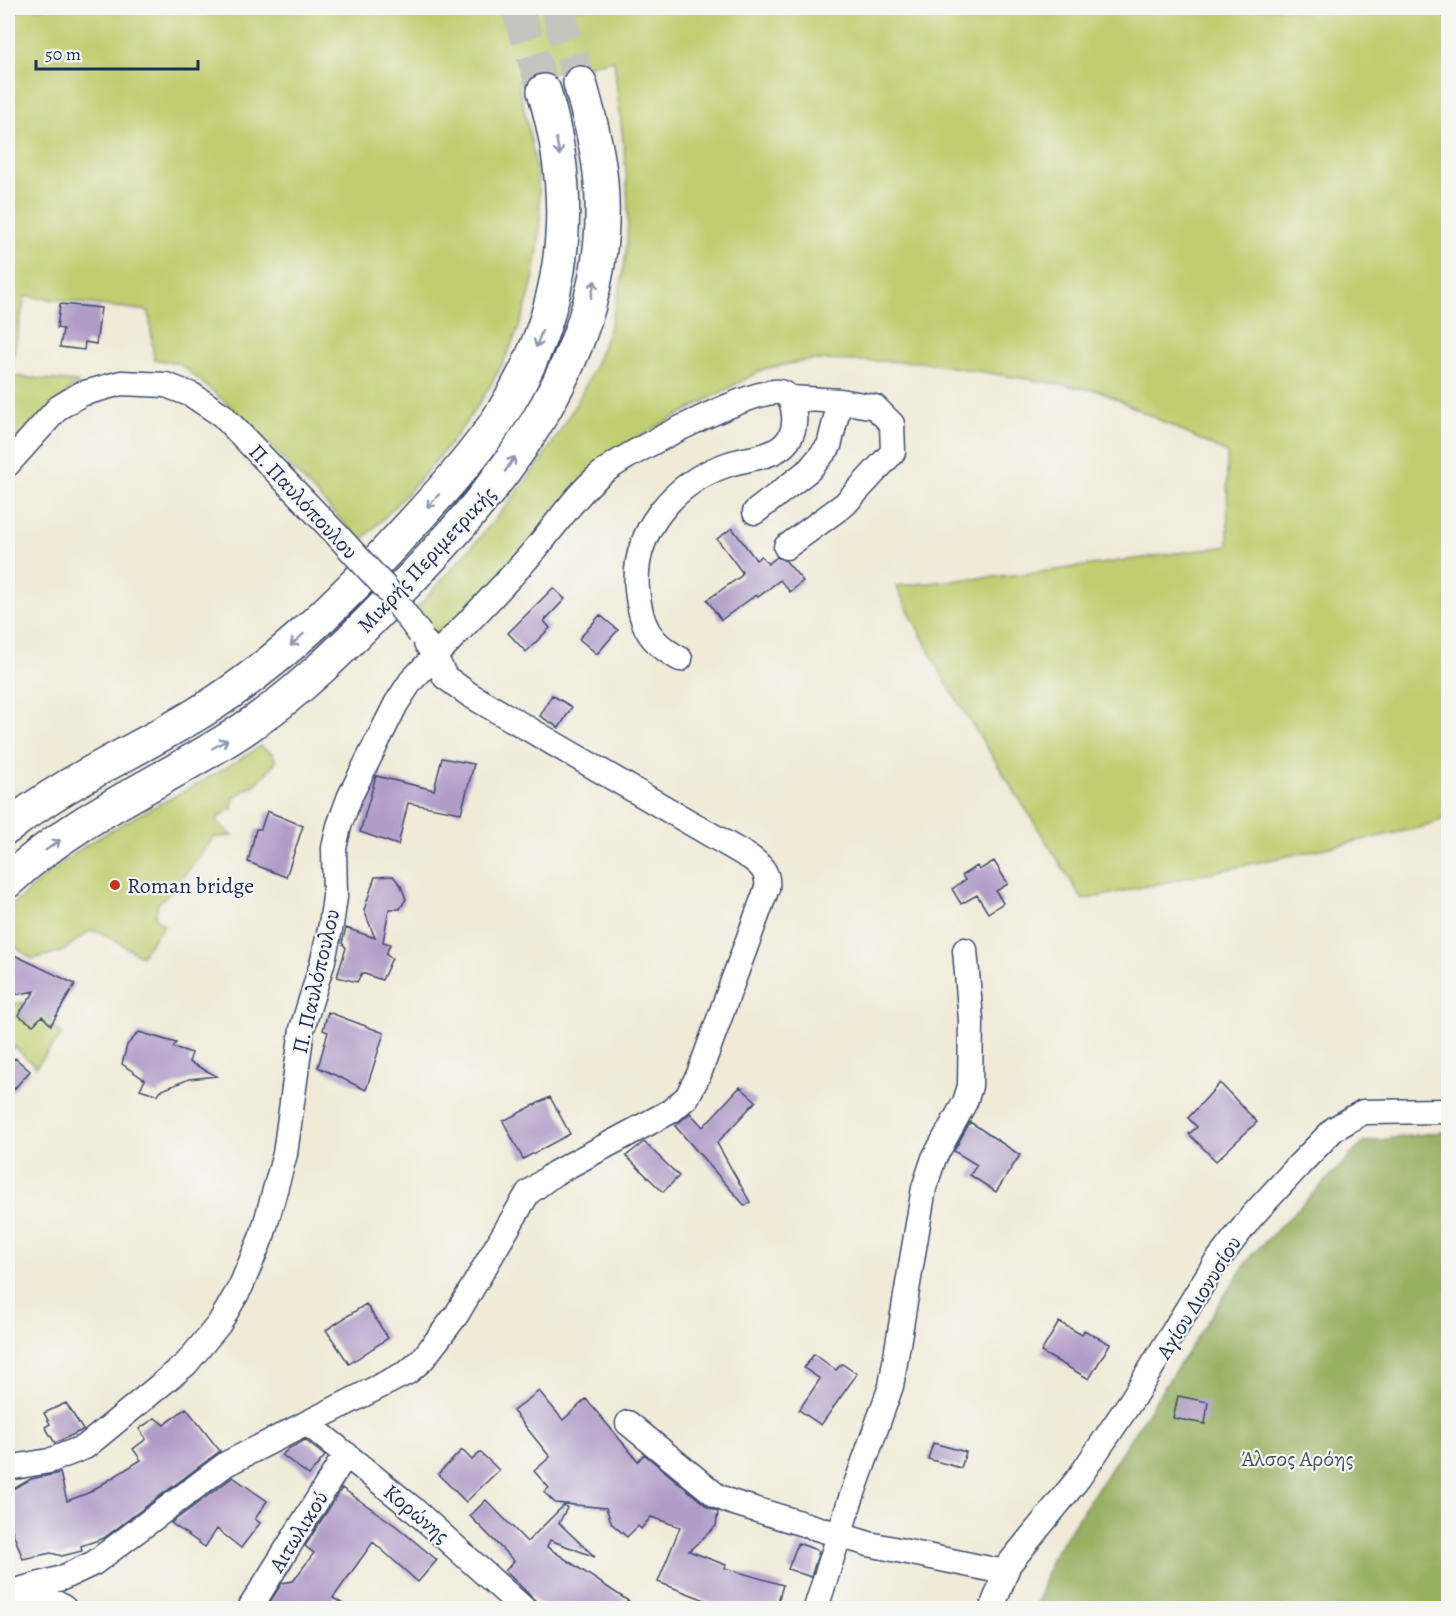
<svg xmlns="http://www.w3.org/2000/svg" width="1456" height="1616" viewBox="0 0 1456 1616" font-family="Alegreya,serif">
<rect width="100%" height="100%" fill="#f6f6f2"/>
<filter id="ink" filterUnits="userSpaceOnUse"><feTurbulence type="fractalNoise" baseFrequency=".0167" numOctaves="2"/><feDisplacementMap in="SourceGraphic" scale="12" xChannelSelector="R" yChannelSelector="G"/><feConvolveMatrix kernelMatrix="1 2 1 2 8 2 1 2 1" color-interpolation-filters="sRGB"/></filter>
<filter id="wash" filterUnits="userSpaceOnUse"><feTurbulence type="fractalNoise" baseFrequency=".008" numOctaves="4" result="noise"/><feDisplacementMap in="SourceGraphic" scale="24" xChannelSelector="R" yChannelSelector="G"/><feGaussianBlur stdDeviation="1.35" result="paint"/><feColorMatrix in="noise" values="0 0 0 0 0 0 0 0 0 0 0 0 0 0 0 0 0 1.4 0 .05"/><feComposite in="paint" operator="in"/></filter>
<g filter="url(#wash)">
<rect width="100%" height="100%" fill="#f0ead7"/>
<path fill="#c0cd6f" stroke="#6e7e66" stroke-width="1.5" d="M8,8H1448V817L1427,826L1367,839L1083,900L943,678L896,586L1034,573L1228,546L1227,453L1100,391L922,362L809,360L764,369L627,443L505,568L441,638L415,610C508,507 605,405 625,260C634,195 620,125 614,60L518,80C525,117 536,155 539,192C550,339 458,444 361,541L253,427L217,395L180,364L154,359L149,311L25,296L9,376L78,382L8,450Z
M260,746L273,754L276,762L256,784L234,797L232,809L219,816L217,822L233,836L214,837C202,852 171,896 158,903L155,917L164,925L141,956L101,932L89,931L63,951L32,959L8,941V909C32,888 55,866 82,848C139,811 204,785 260,746Z
M8,1003H24L18,1015L31,1024L44,1014L48,1021L62,1034L36,1067L14,1046L8,1054Z"/>
<path fill="#98b062" stroke="#5a7060" stroke-width="1.5" d="M1448,1131V1608H1036L1051,1559L1250,1257L1364,1142Z"/>
<g id="blocks">
<path fill="#b19cc8" d="M60,304L101,308L96,344L85,342L84,350L60,347L63,329L57,328Z
M732,528L756,560L761,556L768,564L777,557L786,561L803,581L790,592L780,580L758,597L756,595L721,620L707,600L741,576L742,572L717,539Z
M553,588L565,599L544,621L550,628L526,652L508,633Z
M600,615L618,630L597,654L579,639Z
M552,695L572,707L559,728L540,716Z
M442,758L474,764L461,813L408,803L398,845L360,832L376,776L434,790Z
M267,811L303,826L286,877L248,862L256,829H261Z
M994,861L1008,884L996,891L1003,903L988,913L977,895L961,904L952,889L965,880L962,875L977,866L979,870Z
M393,876L401,886L406,899L400,909H389L383,942L390,944L386,955L392,958L382,980L362,973L357,982L337,977L346,948L342,943L346,928L375,938L364,910L375,877Z
M8,952L75,984L51,1025L42,1016L33,1025L18,1015L35,991L8,996Z
M328,1012L384,1033L366,1090L318,1067L328,1032L323,1030Z
M139,1032L176,1043L173,1047L192,1053L189,1062L217,1076L189,1079L160,1091L158,1095L140,1089L145,1080L122,1064L127,1045Z
M15,1058L30,1071L8,1096V1067Z
M1220,1083L1257,1122L1216,1161L1189,1134L1197,1127L1188,1118Z
M740,1087L756,1101L717,1143L750,1202L745,1206L675,1126L690,1113L703,1127Z
M550,1097L570,1134L523,1159L503,1121Z
M970,1122L1020,1155L996,1192L970,1175L977,1165L954,1151Z
M644,1142L679,1176L663,1192L626,1156Z
M366,1304L388,1338L349,1364L326,1330Z
M1059,1322L1082,1335L1084,1330L1110,1344L1089,1379L1041,1352Z
M814,1354L836,1370L842,1364L857,1374L821,1425L799,1410L820,1379L804,1368Z
M539,1391L563,1420L586,1399L638,1461L644,1454L708,1507L718,1512L716,1526L689,1551L726,1565L725,1568L783,1585L776,1608H726L658,1582L680,1527L651,1517L641,1529L638,1526L627,1537L612,1524L606,1508L555,1503L544,1492L549,1488L534,1471L550,1457L513,1411Z
M1178,1396L1208,1402L1205,1424L1173,1418Z
M66,1403L83,1430L55,1443L45,1427L50,1424L44,1413Z
M186,1408L220,1451L104,1538L81,1546L82,1551L62,1556L51,1553L23,1559L8,1520V1492L31,1479L60,1473L67,1501L88,1493L141,1460L133,1449L146,1439L139,1429L155,1418L164,1425Z
M305,1440L325,1456L309,1475L282,1455L288,1449Z
M933,1443L966,1452L961,1468L928,1459Z
M462,1450L472,1460L480,1452L499,1470L466,1502L438,1474Z
M233,1477L267,1501L255,1519L260,1523L241,1548L217,1529L205,1547L171,1523Z
M342,1488L396,1526L437,1560L418,1582L373,1542L333,1598L350,1608H266L282,1583L293,1581L314,1553L305,1546Z
M486,1500L527,1542L564,1505L567,1508L559,1523L595,1557L550,1540L547,1547L639,1608H543L505,1571L514,1561L470,1516Z
M798,1543L819,1551L811,1577L788,1569Z"/>
</g>
</g>
<g filter="url(#ink)">
<use href="#blocks" fill-opacity="0" stroke="#3b4b70" stroke-width="1.5"/>
<g fill="none" stroke-linecap="round" stroke-linejoin="round">
<path stroke="#c5c5bf" stroke-width="33" stroke-dasharray="33 16" stroke-linecap="butt" d="M517,8L544,91
M557,8L580,83"/>
<g stroke="#3b4b70" stroke-width="27">
<path id="street" d="M8,464L58,408L81,394L121,383L166,385L192,395L222,415L337,535
M755,512L809,470L829,446L840,401L790,398
M786,547L845,504L893,452L892,424L875,407L840,401
M307,1423L412,1508L523,1608
M628,1423L717,1496L731,1502L869,1544L1004,1572
M8,1468L49,1461L85,1447L186,1364L219,1324L241,1286L263,1233L285,1154L302,1029L322,964L331,925L335,897L334,848L339,826L350,796L396,704L411,681L435,656L426,643
M8,1593L62,1578L94,1563L226,1464L408,1372L422,1360L457,1314L528,1193L555,1173L671,1111L687,1097L699,1074L767,888C769,874 762,866 751,858L470,695L445,677L435,656C468,622 501,589 532,553C555,527 574,496 601,474C628,452 741,395 774,392C781,391 785,394 790,398C796,413 797,433 784,445C770,458 747,458 729,464C674,482 632,532 637,590C641,626 649,642 680,659
M19,1608L32,1588L64,1608
M250,1608L346,1454
M816,1608L849,1504L891,1386L924,1188L934,1158L965,1102L970,1086L971,1020L965,950
M992,1608L1009,1564L1078,1479L1133,1398L1214,1265L1252,1216L1300,1164L1334,1129L1363,1112L1448,1111"/>
</g>
<g stroke="#3b4b70" stroke-width="36">
<path id="primary" d="M8,827C71,776 148,747 216,702C284,657 342,600 397,540C430,504 465,467 493,427C565,322 580,211 544,91
M8,881C75,817 164,782 241,731C301,692 350,641 400,590C508,480 615,346 601,182C598,148 589,116 580,83"/>
</g>
<use href="#street" stroke="#fff" stroke-width="24"/>
<use href="#primary" stroke="#fff" stroke-width="33"/>
<g stroke="#3b4b70" stroke-width="27" stroke-linecap="butt">
<path id="street-bridge" d="M337,535L385,587L420,634"/>
</g>
<use href="#street-bridge" stroke="#fff" stroke-width="24"/>
</g>
<defs><path id="oneway-shaft" d="M-6 0H5M1.5-3L5.5 0L1.5 3" fill="none" stroke-width="1.6" stroke-linecap="round" stroke-linejoin="round" transform="scale(1.5)"/></defs>
<g stroke="#8d97ae">
<use href="#oneway-shaft" transform="translate(558 147) rotate(79)"/>
<use href="#oneway-shaft" transform="translate(593 289) rotate(-77)"/>
<use href="#oneway-shaft" transform="translate(539 339) rotate(110)"/>
<use href="#oneway-shaft" transform="translate(510 464) rotate(-56)"/>
<use href="#oneway-shaft" transform="translate(433 501) rotate(132)"/>
<use href="#oneway-shaft" transform="translate(297 640) rotate(138)"/>
<use href="#oneway-shaft" transform="translate(220 744) rotate(-30)"/>
<use href="#oneway-shaft" transform="translate(53 845) rotate(-35)"/>
</g>
</g>
<circle fill="#c8321e" stroke="#f6f6f2" stroke-width="2" cx="115" cy="885" r="6"/>
<g text-anchor="middle" stroke-width="4.5" stroke-linejoin="round" paint-order="stroke">
<g font-size="22" fill="#1b2f5e" stroke="#f6f6f2">
<text transform="translate(304 501) rotate(47)" y="8">Π. Παυλόπουλου</text>
<text transform="translate(426 559) rotate(-47)" y="8">Μικρής Περιμετρικής</text>
<text transform="translate(315 981) rotate(-77)" y="8">Π. Παυλόπουλου</text>
<text transform="translate(1198 1297) rotate(-58)" y="8">Αγίου Διονυσίου</text>
<text transform="translate(417 1513) rotate(40)" y="8">Κορώνης</text>
<text transform="translate(298 1531) rotate(-58)" y="8">Αιτωλικού</text>
</g>
<g font-size="22" fill="#1b2f5e" stroke="#f6f6f2" text-anchor="start">
<text x="127" y="893">Roman bridge</text>
</g>
<g font-size="22" fill="#445662" stroke="#f6f6f2">
<text x="1297" y="1466">Άλσος Αρόης</text>
</g>
</g>
<rect width="1456" height="1616" fill="none" stroke="#f6f6f2" stroke-width="30"/>
<path d="M36 60v9h162v-9" fill="none" stroke="#1b2f5e" stroke-width="3"/>
<text x="45" y="60" font-size="18" fill="#1b2f5e" stroke="#f6f6f2" stroke-width="4.5" paint-order="stroke">50 m</text>
</svg>
